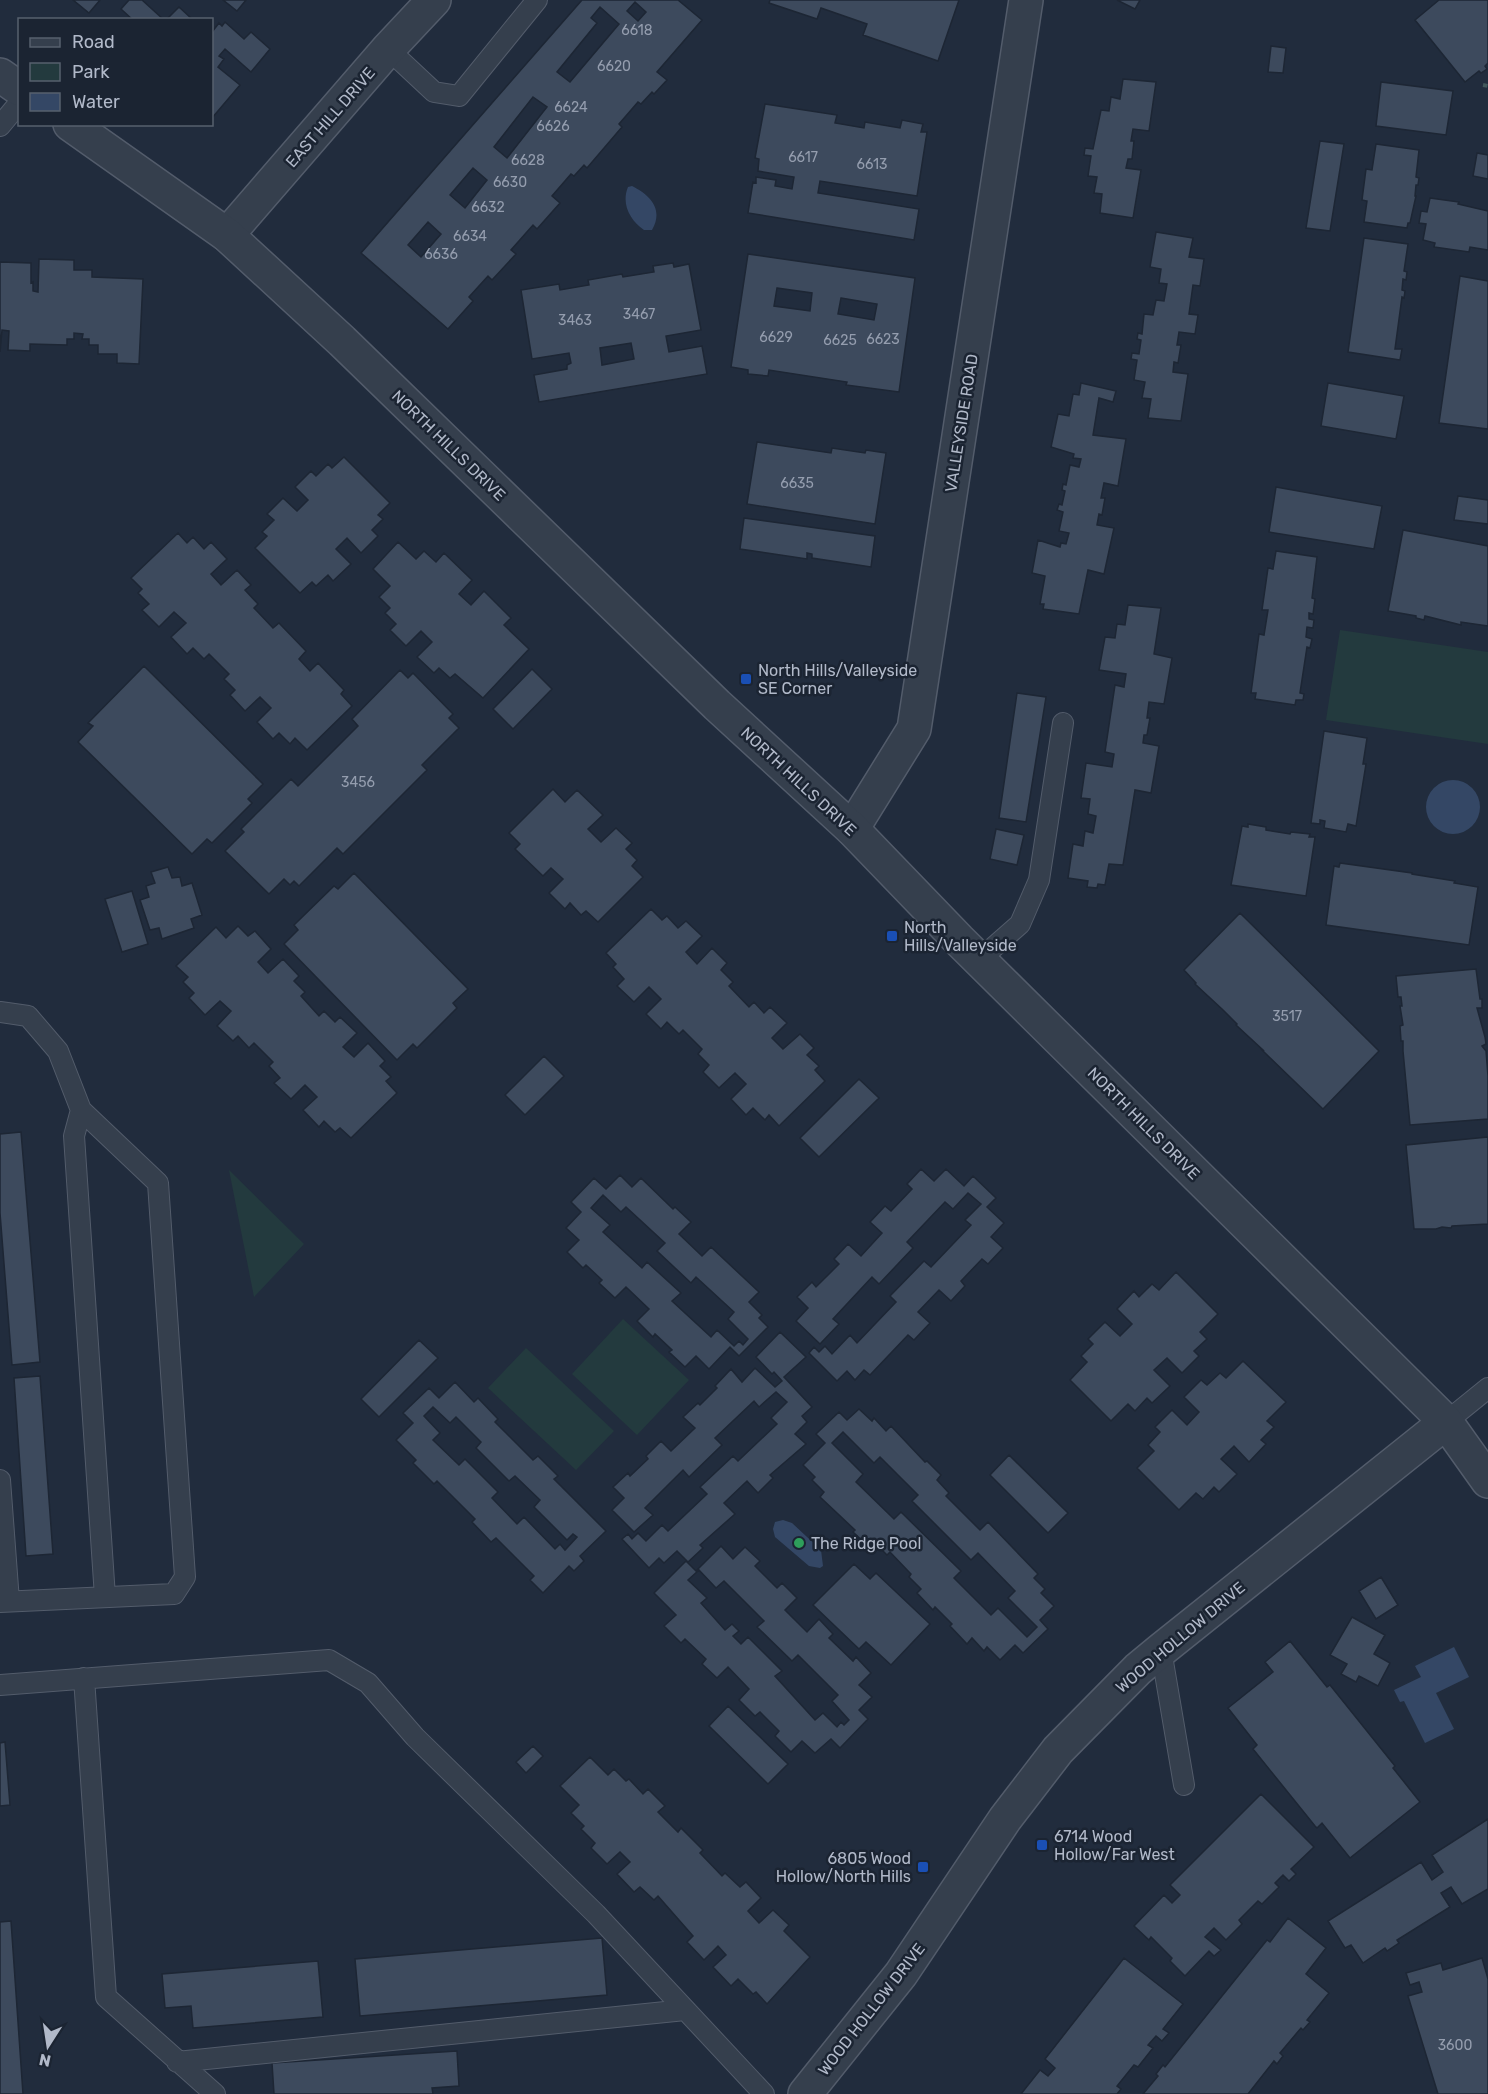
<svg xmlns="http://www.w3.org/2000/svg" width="1488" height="2094" viewBox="0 0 1488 2094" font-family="Rubik,sans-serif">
<rect width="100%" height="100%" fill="#212c3d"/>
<path fill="#233a3e" d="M1340,630L1488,652V744L1326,720Z
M229,1170L304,1244L254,1297Z
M623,1319L689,1380L637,1435L572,1374Z
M526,1348L614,1431L576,1470L488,1388Z"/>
<path fill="#344765" d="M632,186C650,195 664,209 652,230H644C630,220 621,204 628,187Z
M1426 807a27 27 0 1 1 54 0a27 27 0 1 1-54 0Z
M783,1520L792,1523L821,1550L823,1566L820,1568L809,1566L775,1537L773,1529L775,1522Z
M1454,1647L1469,1677L1436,1693L1454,1729L1425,1743L1404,1701L1400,1702L1394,1690L1421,1677L1415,1666Z"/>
<path fill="#3d4a5d" stroke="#1d2634" stroke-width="1.5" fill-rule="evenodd" d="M73,0H100L89,13Z
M129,0H142L164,20H133L121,9Z
M223,0H246L237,11Z
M582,0H678L702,20L657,72L667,80L654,94L652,92L641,104L638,102L619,124L622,127L587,168L584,165L574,176L571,174L552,196L560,203L537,229L533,225L511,250L516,254L492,280L488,276L469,297L473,301L448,329L361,253ZM635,2L646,12L638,21L627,11ZM600,7L619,24L570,82L557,72L597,23L591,18ZM533,97L547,107L507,158L494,147ZM473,168L487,180L465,208L450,195ZM428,222L441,234L421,257L408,245Z
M770,0H959L938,61L863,35L867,24L821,8L817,19L769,3Z
M1117,0H1140L1135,9Z
M1439,0H1488V63L1485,66L1487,69L1481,73L1479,71L1465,82L1415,20Z
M179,7L193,20H166Z
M225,22L244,39L251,32L270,49L251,72L225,49L219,56L224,59L218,67L240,85L212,118V32L219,23L222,26Z
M1271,46L1286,48L1283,73L1268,72Z
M1123,79L1156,82L1149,131L1133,129L1131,141H1134L1132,159H1128L1126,168L1141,170L1133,218L1100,213L1102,194L1094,193L1097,177L1088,176L1091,156L1084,155L1085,148L1093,149L1101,110L1109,111L1111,97L1120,99Z
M1381,82L1453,91L1446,135L1376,126Z
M765,104L837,115L835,123L864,128L865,122L900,128L902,120L923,124L921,132H927L917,196L820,181L818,193L919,209L914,240L748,213L753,182L756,183V177L776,180L775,186L792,189L794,177L758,171L759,159L755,158Z
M1320,141L1344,144L1330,231L1306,228Z
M1376,144L1419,150L1416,177L1419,178L1418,185H1416L1415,196H1416L1410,223H1408L1407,228L1364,222L1367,201L1362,200L1366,169L1372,170Z
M1477,153L1488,155V179L1473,176Z
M1430,198L1459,202L1458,204L1488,211V250L1470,247L1469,252L1434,247L1435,243L1423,240L1426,224L1419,223L1421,211L1427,212Z
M1156,232L1193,238L1189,257L1204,259L1200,286L1193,285L1189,314L1198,315L1195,334L1179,332L1177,345H1181L1178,363L1174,362L1173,372L1188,374L1181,421L1148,418L1151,399L1142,398L1145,382L1134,380L1137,360L1131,359L1132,353L1139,354L1141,340L1137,339L1138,333L1142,334L1144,314L1153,315L1156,300L1164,301L1167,284L1159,283L1161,269L1150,267Z
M1364,238L1408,244L1404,271L1407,272L1406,280L1403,279L1402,290L1405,291L1404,298L1402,297L1395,349H1402L1400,360L1348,352Z
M748,254L915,278L899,392L846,385L847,382L769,370L768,376L748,374V370L731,367ZM777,288L812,293L810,311L774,306ZM841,298L877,304L874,320L838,314Z
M39,259L74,260V270H92V277L143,279L139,364L117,363V354H98V345H89V339H82L83,334L74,333V339H67V345L30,344V351L8,350L9,331L2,330L0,352V262L31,263V283L33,282V291L38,292Z
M673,263L674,267L689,264L701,330L666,336L669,352L702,346L707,374L539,402L534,375L567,369V365L571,363L569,353L532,359L521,290L559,284L560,290L589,285L588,280L622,274L623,277L654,272L653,266ZM631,343L634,359L602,365L600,348Z
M1460,276L1488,281V429L1439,423Z
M1081,383L1116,391L1113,402L1099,398L1093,435L1126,439L1118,486L1104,483L1101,498H1105L1102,515L1099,514L1097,525L1114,528L1104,574L1088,570L1079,614L1043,609L1044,604H1040L1045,576L1032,573L1038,540L1060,547L1061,543L1066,544L1069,533L1059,531L1063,512L1057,510L1059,504L1062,505L1065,491L1062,490L1063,484L1066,485L1070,465L1079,467L1081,459L1073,458L1074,454L1051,447L1058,414L1069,416L1073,394L1079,395Z
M1328,383L1404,396L1396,439L1321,426Z
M757,442L831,453L832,448L865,453L866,450L886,453L875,524L747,504Z
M344,457L390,503L378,515L383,519L372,530L378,536L361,553L347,538L336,549L351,564L333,581L328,575L316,586L312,582L300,593L255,548L267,536L262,532L274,520L267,514L283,498L297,511L308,500L295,487L311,471L316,476L328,464L332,468Z
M1276,487L1382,506L1374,549L1269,532Z
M1458,496L1488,500V524L1454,520Z
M744,518L875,536L871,567L812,558V554L807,553V559L740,549Z
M1403,530L1488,546V626L1461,622V625L1425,616L1424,620L1416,618V616L1388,611Z
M178,533L187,543L193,537L204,549L211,542L227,559L211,574L221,585L237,570L251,585L245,590L258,604L254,608L273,628L279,623L306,651L299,659L310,671L318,663L344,690L341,694L352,706L307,750L295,738L290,744L279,733L273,739L257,722L271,708L260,697L245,711L230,695L235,690L224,679L229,674L209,654L204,659L193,648L187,654L171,637L186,623L174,612L159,627L142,610L149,604L138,593L142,589L131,578Z
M398,542L416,559L424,551L436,562L444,553L472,580L459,594L471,605L484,591L511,618L504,625L529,649L483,698L455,674L450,678L439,668L434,673L417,657L432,642L421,631L406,646L390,630L396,624L385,613L390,608L379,597L390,586L373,569Z
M1276,551L1317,557L1312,598L1315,599L1313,614L1309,613V619L1314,620L1313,628L1307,627L1306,637L1312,639L1310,648L1307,647L1300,693L1304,694L1303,700H1296L1295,705L1255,699L1256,693H1251L1259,634L1264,635L1268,610H1262L1268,568L1273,569Z
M1128,605L1161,608L1154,654L1172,658L1164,704L1149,702L1147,718H1150L1147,735H1144L1143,743L1159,746L1151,793L1135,790L1123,865L1109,864L1105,885L1098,884L1097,888L1087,887L1088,881L1068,878L1073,844L1083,846L1085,831L1093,833L1096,816L1088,814L1090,799L1081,798L1086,763L1112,767L1114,754L1105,752L1115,685L1124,687L1126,674L1099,670L1105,637L1115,638L1117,624L1125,625Z
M144,666L263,784L248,799L252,803L212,843L207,839L192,854L78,742L93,726L88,723Z
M532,669L552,689L513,729L493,709Z
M400,670L408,678L413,673L453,714L449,718L459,728L422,765L427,770L343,854L337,848L299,886L294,881L290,885L284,879L269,894L225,851L244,832L241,829L291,779L298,786L358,726L352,719Z
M1017,693L1046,697L1026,822L999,818Z
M1324,731L1367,738L1363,764H1366L1356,826L1348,824L1346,832L1324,828L1325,821L1320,820V824L1311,823Z
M553,789L565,802L577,790L603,815L588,829L601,842L616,828L632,843L626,849L637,860L632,866L643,877L598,922L586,911L581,915L570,903L565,909L549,893L563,879L551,868L543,876L515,849L520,844L509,833Z
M1248,824L1266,827V830L1290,834L1291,832L1310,834L1309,837H1315L1306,896L1231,885L1242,826L1248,827Z
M996,829L1024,835L1017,865L990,859Z
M1340,863L1412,873V874L1455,881L1454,883L1478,887L1469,945L1326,925L1334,866L1339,867Z
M168,867L172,878L180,877L182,886L192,883L202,915L191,919L194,928L162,939L159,928L150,930L140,900L149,897L146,886L155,883L151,872Z
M354,873L468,989L453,1003L457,1008L417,1048L413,1044L397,1060L284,944L298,930L294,925L334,886L338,889Z
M132,891L148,944L122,952L105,899Z
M651,909L662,920L667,916L678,928L686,921L702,936L686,952L697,964L712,948L727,963L721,970L733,982L729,986L749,1007L754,1002L764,1013L770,1007L787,1023L772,1038L783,1049L800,1034L814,1048L807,1055L819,1066L815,1070L825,1081L779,1126L769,1115L765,1120L753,1108L746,1115L731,1099L746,1084L735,1073L719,1088L703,1072L709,1065L698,1054L702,1049L683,1030L679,1034L667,1022L661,1029L646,1014L661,999L649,987L634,1002L617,986L624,979L613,967L616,964L606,953Z
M1240,913L1379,1051L1323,1109L1262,1050H1263L1236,1025L1237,1024L1222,1009L1195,984L1196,983L1184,970Z
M238,926L248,936L255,931L271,949L258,962L268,973L283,959L299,976L294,981L305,992L301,996L319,1016L324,1011L335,1022L340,1017L357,1033L343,1047L354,1057L368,1043L385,1061L380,1066L391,1077L386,1081L397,1093L351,1138L340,1128L335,1132L324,1121L319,1127L303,1110L317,1097L305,1085L291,1099L274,1083L280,1078L269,1066L273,1062L254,1043L249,1048L238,1036L233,1041L217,1026L231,1011L220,1001L205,1015L189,998L194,993L183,982L188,977L176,966L216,927L226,938Z
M1476,969L1480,999H1482V1008H1477L1485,1037L1486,1044L1482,1046L1486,1051L1488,1076V1119L1410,1125L1403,1051V1041H1401L1400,1026L1403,1025L1400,1006H1402L1401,997H1398L1396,976Z
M544,1056L564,1076L525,1115L505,1095Z
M859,1079L879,1098L819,1157L800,1138Z
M21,1132L40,1362L12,1365L0,1213V1134Z
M1488,1137V1224L1452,1226L1451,1228L1442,1227L1436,1229H1414L1406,1145Z
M921,1169L934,1181L946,1169L964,1186L973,1176L996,1198L987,1207L1004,1223L991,1237L1003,1248L988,1264L982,1259L961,1281L965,1286L951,1301L939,1290L918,1312L930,1323L914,1340L908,1335L870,1375L864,1370L855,1380L847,1371L837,1381L809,1353L814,1347L819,1352L825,1346L832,1354L850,1335L857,1343L896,1302L890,1296L924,1261L931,1267L971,1225L965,1220L981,1204L968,1193L953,1209L945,1202L907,1242L913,1248L879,1284L872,1277L833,1319L839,1324L820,1344L796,1321L808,1308L797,1297L812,1282L816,1287L839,1264L834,1259L848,1244L861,1256L882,1233L870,1222L885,1206L891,1211L912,1189L907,1184Z
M620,1175L632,1187L641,1178L673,1209L675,1207L691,1222L679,1234L702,1256L711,1247L759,1292L749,1302L762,1315L759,1318L768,1327L739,1356L730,1347L709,1369L696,1356L685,1367L669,1352L672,1350L655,1334L653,1337L637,1321L649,1309L626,1287L615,1298L599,1283L602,1280L586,1265L583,1268L567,1252L579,1240L566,1228L581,1212L571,1202L594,1178L606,1189ZM603,1195L621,1212L626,1207L665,1243L657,1251L691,1283L696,1277L734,1312L728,1319L748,1339L743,1345L739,1341L734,1346L717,1330L711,1337L672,1301L681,1293L647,1262L642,1268L603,1232L610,1225L591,1208Z
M1176,1272L1218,1314L1200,1332L1207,1339L1194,1351L1199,1356L1182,1373L1167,1358L1154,1370L1170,1386L1152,1403L1147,1398L1135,1411L1128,1404L1111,1421L1070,1380L1087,1362L1081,1356L1093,1344L1088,1339L1105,1322L1120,1336L1132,1324L1117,1309L1134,1291L1139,1297L1152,1284L1159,1290Z
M780,1332L806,1357L784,1377L812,1407L802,1416L807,1422L795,1434L806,1444L770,1475L773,1478L758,1493L747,1481L724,1503L735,1514L700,1545L703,1548L688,1562L677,1551L664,1563L659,1558L649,1568L622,1539L628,1534L632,1539L638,1533L646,1541L662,1525L668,1531L707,1494L700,1487L733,1456L738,1461L777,1424L771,1418L787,1402L776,1392L759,1407L754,1401L715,1438L722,1445L689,1477L683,1470L645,1508L653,1515L634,1532L612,1510L624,1498L613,1487L628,1473L630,1476L648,1459L646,1456L661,1441L671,1451L695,1428L683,1417L698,1403L700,1405L717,1388L715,1386L731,1369L742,1382L755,1368L775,1387L782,1381L774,1372L772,1374L756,1357Z
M419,1340L438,1358L379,1417L361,1399Z
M1243,1361L1286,1402L1267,1421L1274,1427L1261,1440L1266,1444L1249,1462L1234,1446L1221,1459L1237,1474L1219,1492L1214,1487L1203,1499L1196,1493L1179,1510L1137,1468L1154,1451L1148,1445L1160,1432L1155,1427L1172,1410L1187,1425L1199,1412L1184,1397L1201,1380L1207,1385L1220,1373L1226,1378Z
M40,1376L53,1554L26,1556L14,1378Z
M455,1382L474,1402L478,1398L498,1419L495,1422L533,1460L538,1456L558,1476L554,1479L606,1531L580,1556L584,1561L574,1571L569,1566L543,1593L530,1580L534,1576L496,1538L491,1542L472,1522L475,1519L437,1481L434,1484L413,1463L416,1460L396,1440L413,1423L403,1413L429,1388L439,1398ZM433,1407L450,1423L456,1417L481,1442L476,1448L509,1481L515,1476L540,1500L534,1507L567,1540L573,1534L577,1537L565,1550L560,1544L555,1549L524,1517L517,1524L492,1498L498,1492L465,1459L459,1465L433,1440L440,1433L424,1416Z
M859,1409L872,1421L874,1418L886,1431L891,1426L925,1462L927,1461L941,1475L937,1480L949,1493L946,1496L980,1530L988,1522L1038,1574L1034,1578L1045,1589L1041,1593L1054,1606L1040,1620L1048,1629L1023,1653L1015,1645L1000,1660L987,1647L984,1651L972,1638L967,1644L950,1626L952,1624L935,1607L933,1610L917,1593L921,1589L909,1577L911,1574L890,1552L887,1555L874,1542L869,1547L853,1532L855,1530L820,1497L824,1492L812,1480L815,1477L803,1465L825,1443L816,1434L839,1412L847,1420ZM843,1432L874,1463L880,1457L918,1495L912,1501L971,1560L978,1553L1015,1591L1008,1598L1037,1627L1027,1637L998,1608L991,1615L954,1578L961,1571L901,1512L894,1519L856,1482L863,1474L832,1443Z
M1009,1455L1068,1513L1048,1533L990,1475Z
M721,1546L733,1559L745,1547L760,1561L755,1566L777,1588L782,1583L797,1598L785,1610L807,1632L819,1619L833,1634L829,1638L853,1661L856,1657L871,1673L859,1685L872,1697L859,1710L868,1719L840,1748L831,1739L815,1753L802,1741L791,1752L775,1736L779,1731L760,1712L755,1716L739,1700L749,1689L728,1667L717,1678L702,1664L706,1659L685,1639L681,1643L664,1626L676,1615L654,1593L686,1561L696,1571ZM699,1570L716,1588L724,1581L764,1621L757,1627L792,1661L798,1655L838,1695L832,1701L849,1720L844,1725L841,1722L837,1727L823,1713L815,1720L775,1676L782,1671L748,1637L741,1644L733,1636L739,1631L732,1624L725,1630L701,1603L707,1598L688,1580Z
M854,1564L870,1579L876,1573L930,1624L891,1665L866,1642L859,1649L813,1605Z
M1381,1577L1398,1605L1376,1619L1359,1591Z
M1352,1617L1385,1635L1374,1654L1390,1663L1378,1686L1359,1676L1356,1682L1341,1674L1347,1664L1330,1655Z
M1290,1641L1327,1687L1330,1685L1395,1766L1393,1768L1420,1802L1350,1858L1322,1823L1317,1828L1315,1826L1253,1749L1257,1745L1228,1708L1273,1672L1265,1662Z
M728,1706L788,1764L768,1784L709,1726Z
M5,1742L10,1805L0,1806V1743Z
M533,1746L543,1756L526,1773L516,1762Z
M590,1757L608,1775L614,1769L626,1781L629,1779L643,1794L648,1789L665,1806L658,1812L678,1832L681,1828L703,1850L700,1853L722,1876L725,1873L740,1887L746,1882L761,1898L748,1911L759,1923L773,1910L789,1925L784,1931L810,1957L767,2004L756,1992L753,1994L738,1979L731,1986L713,1967L726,1955L718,1946L704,1960L687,1942L693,1936L658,1896L654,1900L640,1887L634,1892L617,1874L630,1862L620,1852L607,1864L591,1848L595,1843L581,1829L584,1826L571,1813L579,1805L560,1786Z
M1261,1794L1314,1847L1291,1869L1296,1874L1289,1881L1283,1875L1275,1883L1279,1887L1262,1904L1258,1901L1239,1920L1242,1924L1226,1940L1214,1928L1205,1937L1221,1950L1214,1956L1209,1951L1185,1976L1170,1961L1172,1958L1151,1937L1149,1940L1134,1926L1164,1895L1172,1903L1180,1895L1170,1885Z
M1488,1819V1889L1462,1904L1451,1887L1441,1893L1450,1907L1397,1940L1399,1943L1387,1951L1385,1948L1363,1963L1351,1945L1345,1948L1328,1921L1421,1862L1432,1880L1443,1872L1432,1855Z
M1288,1918L1326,1948L1306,1974L1329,1993L1307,2020L1310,2022L1303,2030L1301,2028L1280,2053L1283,2056L1277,2064L1274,2061L1248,2094H1143L1158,2076L1156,2074L1163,2065L1165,2067L1267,1940L1270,1942Z
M11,1921L23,2094H0V1922Z
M602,1938L607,1995L360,2016L355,1959Z
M1124,1958L1183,2004L1163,2029L1169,2033L1162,2041L1156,2036L1148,2045L1153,2048L1138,2067L1134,2065L1117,2086L1121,2089L1117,2094H1021L1040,2070L1048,2076L1055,2068L1045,2059Z
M1482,1958L1488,1979V2094H1438L1408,1996L1422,1992L1419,1982L1410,1985L1406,1973L1441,1963L1443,1970Z
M318,1961L323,2017L193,2028L191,2006L165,2008L162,1974Z
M457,2051L459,2086L432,2088L433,2094H274L272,2063Z"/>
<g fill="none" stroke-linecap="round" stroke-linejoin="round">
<g stroke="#535c6b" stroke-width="22">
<path id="service" d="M388,49L434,92L459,96L537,0
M0,126L20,102
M979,960L1020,924L1039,880L1063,723
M0,1012L28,1016L58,1051L81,1110L158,1183L185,1577L174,1594L0,1602
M81,1110L74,1136L105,1597
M1446,1422L1488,1388
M0,1480L9,1601
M1161,1650L1184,1785
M84,1678L106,1997L215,2094
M0,1685L329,1660L368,1683L415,1737L596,1914L764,2094
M177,2062L685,2010"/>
</g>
<g stroke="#535c6b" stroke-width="36">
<path id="minor" d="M227,235L388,49L434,0
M852,829L914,729L1026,0"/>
</g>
<g stroke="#535c6b" stroke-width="36">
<path id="tertiary" d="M0,75L20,89
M70,124L227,235L342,341L717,705L852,829L959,940L1446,1422L1488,1481
M805,2094L901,1974L1005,1819L1058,1750L1138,1669L1161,1650L1446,1422"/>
</g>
<path stroke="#41575b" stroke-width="4" stroke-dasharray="4.5 4.5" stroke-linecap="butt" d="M1483,85L1488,86"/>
<use href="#service" stroke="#353f4d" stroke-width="20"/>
<use href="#minor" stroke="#353f4d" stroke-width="33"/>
<use href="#tertiary" stroke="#353f4d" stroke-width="33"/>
</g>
<g fill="#1a4fb4" stroke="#1b2432" stroke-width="2">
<rect x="740" y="673" width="12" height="12" rx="3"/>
<rect x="886" y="930" width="12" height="12" rx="3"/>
<rect x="1036" y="1839" width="12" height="12" rx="3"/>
<rect x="917" y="1861" width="12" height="12" rx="3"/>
</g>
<circle fill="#2e9e5b" stroke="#1b2432" stroke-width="2" cx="799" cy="1543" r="6"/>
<g text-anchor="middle" stroke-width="5" stroke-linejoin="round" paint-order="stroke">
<g font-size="14" fill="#949dae">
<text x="637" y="35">6618</text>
<text x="614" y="71">6620</text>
<text x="571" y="112">6624</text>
<text x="553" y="131">6626</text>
<text x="803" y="162">6617</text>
<text x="528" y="165">6628</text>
<text x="872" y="169">6613</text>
<text x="510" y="187">6630</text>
<text x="488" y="212">6632</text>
<text x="470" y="241">6634</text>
<text x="441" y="259">6636</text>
<text x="639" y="319">3467</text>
<text x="575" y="325">3463</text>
<text x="776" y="342">6629</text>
<text x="883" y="344">6623</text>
<text x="840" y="345">6625</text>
<text x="797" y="488">6635</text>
<text x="358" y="787">3456</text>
<text x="1287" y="1021">3517</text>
<text x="1455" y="2050">3600</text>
</g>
<g font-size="16" fill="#b1b9c9" stroke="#1b2432">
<text transform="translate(330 117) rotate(-49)" y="6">EAST HILL DRIVE</text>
<text transform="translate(961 423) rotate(-81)" y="6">VALLEYSIDE ROAD</text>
<text transform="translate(449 445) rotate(44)" y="6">NORTH HILLS DRIVE</text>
<text transform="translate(799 781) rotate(43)" y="6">NORTH HILLS DRIVE</text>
<text transform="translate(1144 1123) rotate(45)" y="6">NORTH HILLS DRIVE</text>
<text transform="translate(1180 1637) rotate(-40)" y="6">WOOD HOLLOW DRIVE</text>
<text transform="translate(871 2009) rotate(-52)" y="6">WOOD HOLLOW DRIVE</text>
</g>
<g font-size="16" fill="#b1b9c9" stroke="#1b2432" text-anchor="start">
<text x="758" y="676">North Hills/Valleyside<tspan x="758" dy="18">SE Corner</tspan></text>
<text x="904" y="933">North<tspan x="904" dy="18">Hills/Valleyside</tspan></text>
<text x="811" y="1549">The Ridge Pool</text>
<text x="1054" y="1842">6714 Wood<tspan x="1054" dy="18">Hollow/Far West</tspan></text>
<text x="911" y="1864" text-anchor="end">6805 Wood<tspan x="911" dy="18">Hollow/North Hills</tspan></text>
</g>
</g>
<rect x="18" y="18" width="195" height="108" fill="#1b2432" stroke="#57606e" stroke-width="1.5"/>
<rect x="30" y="38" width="30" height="9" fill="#353f4d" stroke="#57606e" stroke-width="1.5"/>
<text x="72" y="48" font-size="18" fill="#b1b9c9">Road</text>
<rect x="30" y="63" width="30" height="18" fill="#233a3e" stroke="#57606e" stroke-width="1.5"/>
<text x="72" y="78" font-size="18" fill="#b1b9c9">Park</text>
<rect x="30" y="93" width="30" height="18" fill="#344765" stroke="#57606e" stroke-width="1.5"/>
<text x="72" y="108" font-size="18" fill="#b1b9c9">Water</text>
<g transform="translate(48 2046) rotate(192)" stroke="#1b2432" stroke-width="4.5" paint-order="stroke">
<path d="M0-4.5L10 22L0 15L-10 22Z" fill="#b1b9c9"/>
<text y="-9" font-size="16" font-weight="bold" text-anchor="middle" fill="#b1b9c9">N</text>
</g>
</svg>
